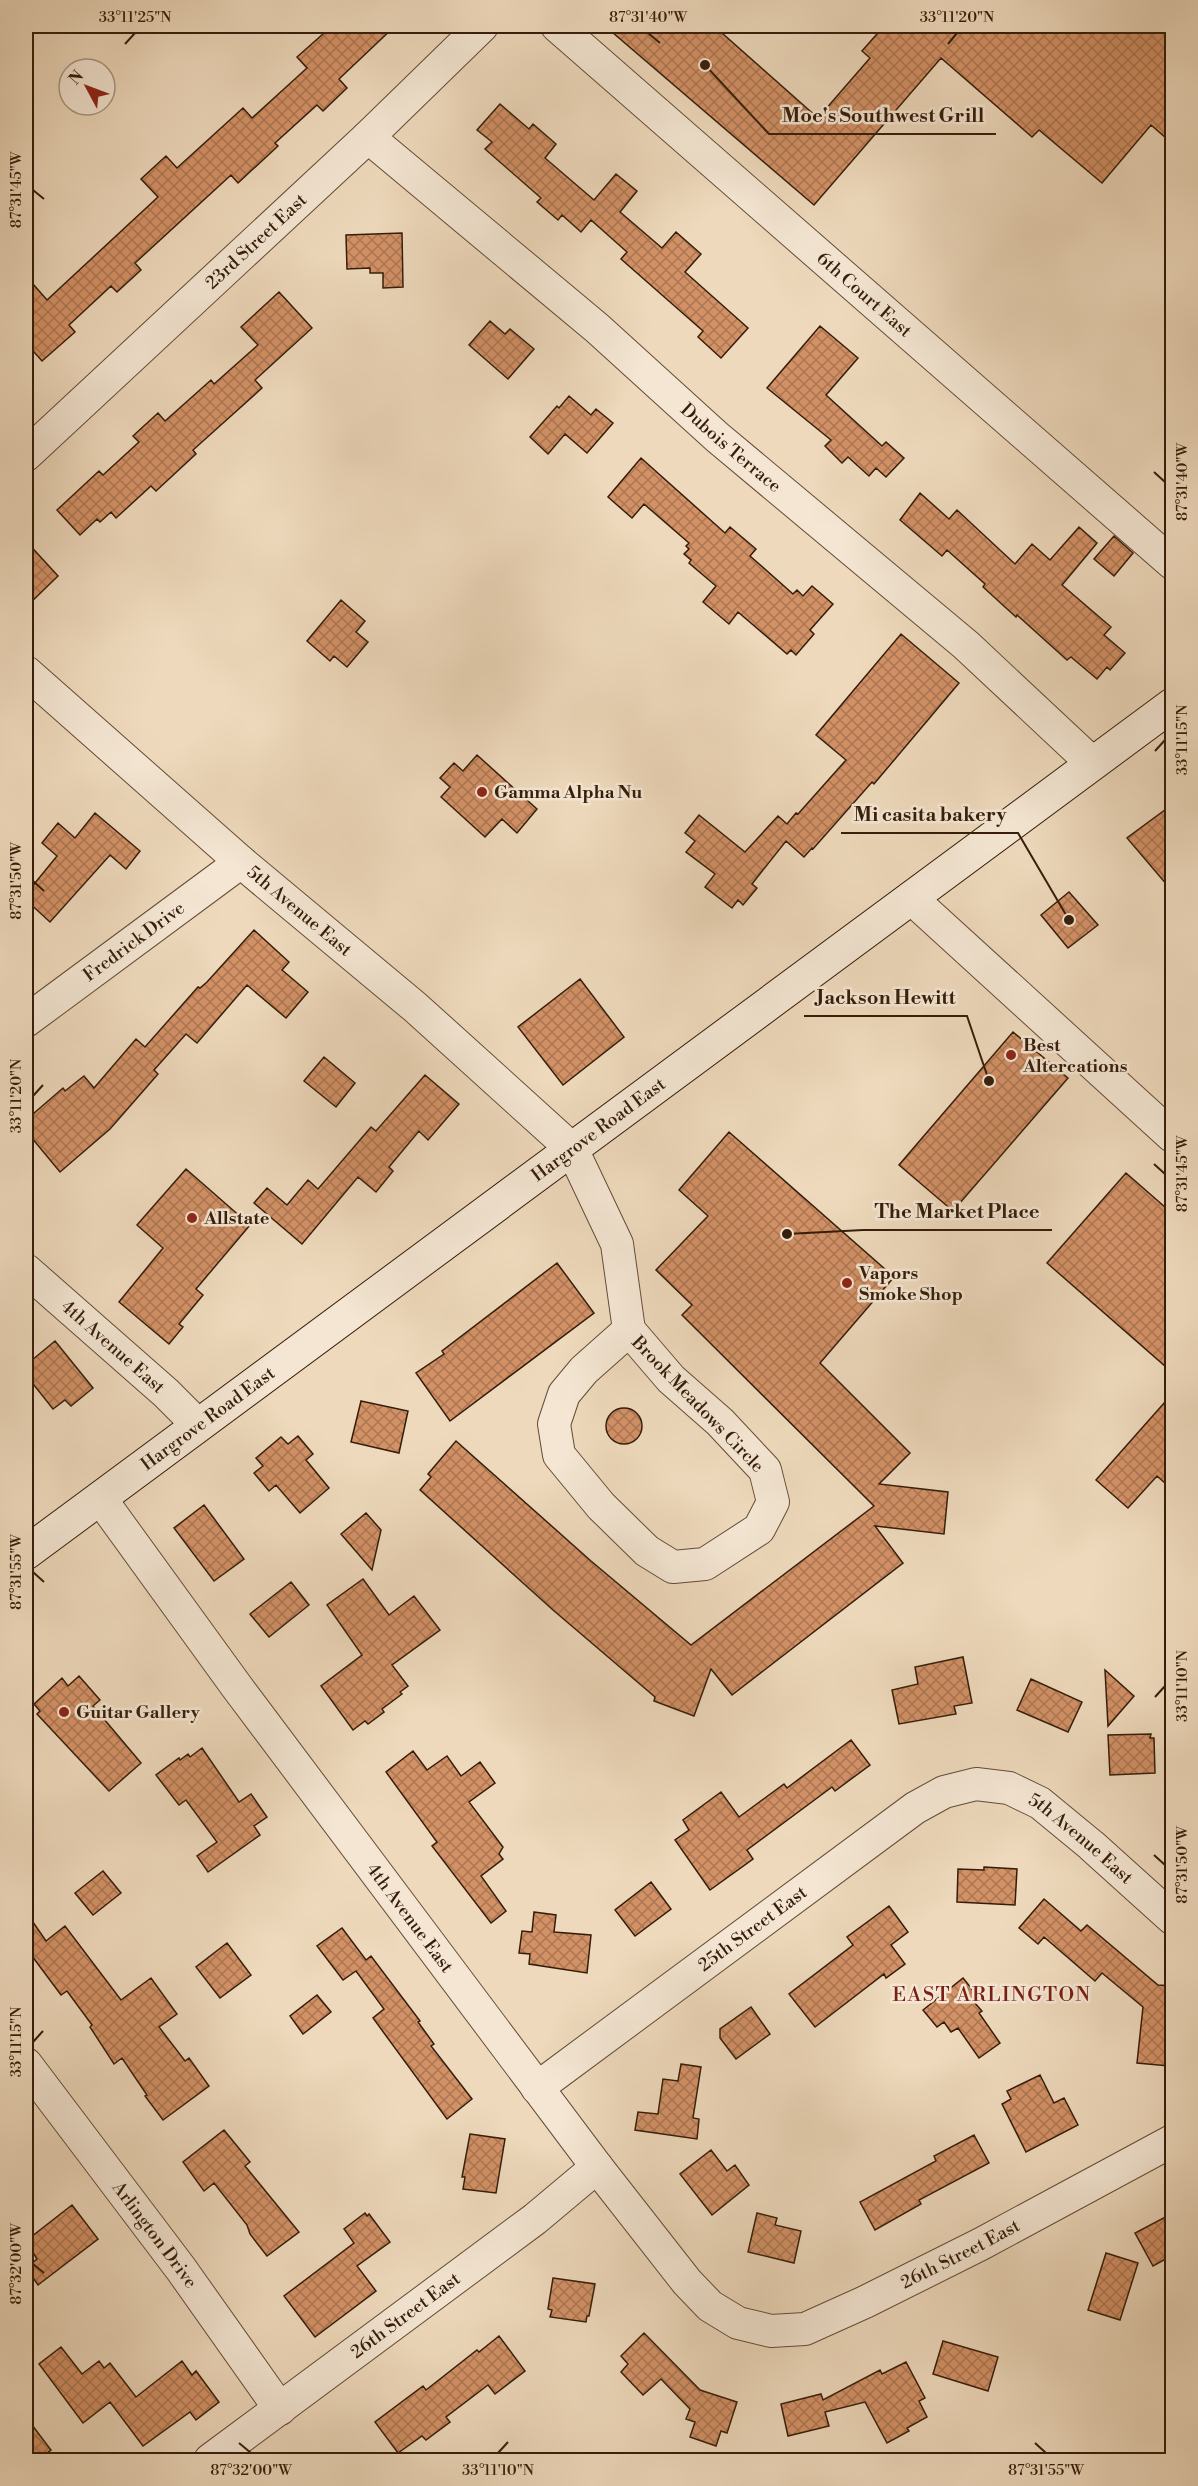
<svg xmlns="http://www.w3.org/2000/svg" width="1198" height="2486" viewBox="0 0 1198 2486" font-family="'Libre Bodoni',serif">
<defs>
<pattern id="building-cross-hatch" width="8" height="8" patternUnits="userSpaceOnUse" patternTransform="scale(1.5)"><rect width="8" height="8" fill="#d39166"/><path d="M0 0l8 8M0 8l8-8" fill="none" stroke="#ac7652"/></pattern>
</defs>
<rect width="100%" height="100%" fill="#eed9bc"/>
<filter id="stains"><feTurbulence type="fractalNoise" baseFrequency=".00333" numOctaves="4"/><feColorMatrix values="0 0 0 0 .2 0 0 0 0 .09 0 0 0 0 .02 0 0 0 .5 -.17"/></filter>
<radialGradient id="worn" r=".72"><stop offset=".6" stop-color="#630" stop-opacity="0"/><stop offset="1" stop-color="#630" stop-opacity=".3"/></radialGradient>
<path fill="url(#building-cross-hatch)" stroke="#351d0a" stroke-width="1.5" d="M332,26H395L339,79L347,88L323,111L317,105L275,143L278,146L238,183L231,175L135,263L141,270L117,292L111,286L69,325L75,332L42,361L26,343V276L47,300L158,197L141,179L166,156L177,168L243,108L252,118L307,68L297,57Z
M605,26H714L818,118L870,58L862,51L884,26H1173V144L1151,125L1102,183L1039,130L1032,137L941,58L814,205Z
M500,104L529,129L533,124L556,144L545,158L594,200L616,174L637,191L620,212L662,248L676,232L701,254L685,272L748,328L721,358L698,337L703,331L621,259L627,252L591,220L581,232L562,215L558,220L537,202L541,198L485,149L492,142L477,130Z
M402,233L403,287L383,288V273H370V268L347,269L346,235Z
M279,292L312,328L255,380L262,388L193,450L196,454L156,491L151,486L116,518L111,512L100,522L97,519L80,535L57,510L99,471L103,475L139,442L133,436L158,413L165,421L211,380L214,384L258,345L241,327Z
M490,321L505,334L510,329L534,349L508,379L469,345Z
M820,326L858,358L826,395L882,446L886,442L904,458L886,477L876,468L869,476L848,457L842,463L825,446L831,440L767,388Z
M569,396L591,415L596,409L613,423L587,453L565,434L548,454L530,437L557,406L559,408Z
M641,458L725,533L730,527L756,549L750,556L793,594L797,590L803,596L812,586L833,604L810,630L814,634L796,655L791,650L787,654L738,612L729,624L703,602L716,586L689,563L691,560L684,554L689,549L686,546L689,543L644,504L632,518L608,497Z
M920,493L949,519L957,510L1015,564L1032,544L1050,560L1079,527L1097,543L1062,585L1111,627L1104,635L1125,653L1110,670L1107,667L1097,679L1071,657L1067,660L1017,615L1016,617L983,587L985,584L947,550L942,556L900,520Z
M1114,536L1133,553L1114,576L1094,559Z
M26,541L58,576L26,607Z
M341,600L365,621L356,632L368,642L347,667L334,656L330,661L307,641Z
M901,634L959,683L874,784L872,782L813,849L812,848L804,857L786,841L752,884L757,888L743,905L738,900L732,908L705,887L715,874L686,852L695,841L685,833L699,815L745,852L778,816L787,824L796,813L798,814L846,760L816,735Z
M477,755L537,809L517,833L502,819L485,837L441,797L450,787L440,778L454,763L463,771Z
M1173,804V892L1127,838Z
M95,813L140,851L126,869L110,855L50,922L26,900V894L57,856L42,843L58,823L75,838Z
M1069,892L1098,925L1068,948L1041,915Z
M254,930L289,962L282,970L308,992L286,1018L247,985L197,1043L186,1034L154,1070L158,1074L110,1129L60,1172L26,1131V1120L63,1088L65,1091L84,1076L94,1088L136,1039L145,1047L198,987L200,988L207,982Z
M580,979L624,1037L563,1085L518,1027Z
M1013,1032L1068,1078L953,1211L899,1165Z
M324,1057L355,1083L336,1107L304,1081Z
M425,1075L459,1104L428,1140L419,1131L389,1167L393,1171L376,1192L358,1177L302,1244L254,1203L267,1188L287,1205L308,1180L318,1189L371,1127L376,1131Z
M729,1132L894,1277L820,1363L910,1453L879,1484L948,1492L944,1534L875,1526L903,1563L732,1695L711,1669L694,1716L654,1701L655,1697L553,1610L420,1490L431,1477L428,1474L456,1441L591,1561L691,1645L874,1506L682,1315L692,1305L656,1270L708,1216L679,1190Z
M186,1169L250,1225L196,1289L203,1295L179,1324L183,1327L169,1344L119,1302L163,1248L137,1225Z
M1126,1173L1173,1214V1373L1047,1263Z
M557,1263L594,1313L450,1421L416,1373L444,1354L442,1351Z
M55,1341L93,1388L71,1406L65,1400L53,1409L26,1375V1365Z
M1173,1393V1490L1157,1476L1128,1508L1096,1480Z
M361,1401L408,1411L399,1453L351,1442Z
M606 1426a18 18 0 1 1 36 0a18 18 0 1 1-36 0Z
M298,1436L313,1454L306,1460L329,1488L300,1513L276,1485L269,1491L254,1473L263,1466L256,1458L281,1437L288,1444Z
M204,1505L244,1559L214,1581L174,1528Z
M366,1513L381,1530L372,1570L341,1534Z
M363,1579L389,1615L414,1596L440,1630L392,1665L408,1686L400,1692L402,1694L382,1709L384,1712L368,1724L365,1721L353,1730L321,1686L362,1655L327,1605Z
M291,1582L309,1605L269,1637L250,1614Z
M963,1657L972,1703L954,1706L956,1714L899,1724L892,1690L918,1684L915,1667Z
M1105,1670L1134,1696L1108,1726Z
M79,1676L100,1700L93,1706L141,1763L109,1791L37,1714L40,1711L34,1704L62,1678L68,1686Z
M1031,1679L1082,1702L1068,1732L1017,1710Z
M1151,1734L1150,1738H1154L1155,1773L1110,1775L1108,1735Z
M851,1740L870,1765L835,1791L832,1787L747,1850L753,1859L710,1890L675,1840L689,1830L683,1820L721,1792L739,1817L784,1784L787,1788Z
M202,1748L239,1802L251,1794L267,1817L254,1826L260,1835L208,1872L197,1856L217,1842L186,1800L179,1805L156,1775L179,1758L180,1760L188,1754L190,1757Z
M413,1751L427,1770L447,1756L461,1776L480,1762L495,1783L469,1802L503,1847L499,1854L503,1859L481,1876L506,1911L491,1923L432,1846L437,1842L386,1772Z
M984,1867L1017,1869L1015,1905L957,1902L958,1869L984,1870Z
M103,1871L121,1893L93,1915L75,1893Z
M651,1882L671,1909L635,1936L615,1910Z
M1044,1899L1081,1931L1087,1925L1158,1985L1173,1986V2030L1169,2066L1137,2063L1143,2007L1102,1973L1095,1981L1044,1937L1038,1944L1019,1928Z
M889,1906L908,1932L891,1945L905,1964L886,1978L884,1974L815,2027L789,1994L853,1945L847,1937Z
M26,1912L46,1941L65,1926L121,2000L151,1978L177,2014L159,2027L185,2061L189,2058L209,2086L163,2120L145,2096L147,2095L122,2058L114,2064L90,2027L92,2025L67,1991L61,1995L26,1948Z
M534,1912L556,1915L554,1932L591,1935L587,1973L529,1964L530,1954L519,1953L522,1931L532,1932Z
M342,1928L366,1960L371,1956L420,2021L418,2022L434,2044L431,2046L472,2099L447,2119L373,2018L384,2009L356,1971L343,1980L317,1946Z
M227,1943L251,1975L220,1998L196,1967Z
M963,1978L979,1998L974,2002L982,2011L979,2013L1000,2043L979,2058L958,2028L951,2032L944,2022L937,2027L923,2010Z
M317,1995L331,2012L303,2034L290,2016Z
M751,2007L770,2034L736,2059L720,2038V2029Z
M681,2064L701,2067L693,2118L699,2119L697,2139L635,2130L638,2112L658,2114L663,2079L678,2081Z
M1040,2075L1054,2103L1064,2098L1078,2125L1026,2152L1002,2104L1011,2099L1007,2091Z
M224,2130L250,2162L245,2166L299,2232L267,2256L250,2234L247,2225L214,2183L204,2191L183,2162Z
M470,2134L505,2139L496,2193L463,2189L465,2177H462Z
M974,2135L989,2163L919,2200L921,2204L875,2230L860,2202L936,2161L934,2156Z
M711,2150L727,2171L735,2165L749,2185L712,2215L680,2174Z
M72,2205L98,2239L38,2285L26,2268L37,2259L26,2241Z
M365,2213L367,2216L369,2214L390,2242L357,2266L376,2291L315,2337L284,2296L354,2243L344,2229Z
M757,2213L777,2218L775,2225L801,2231L794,2263L748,2252Z
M1173,2213V2255L1153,2266L1135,2233Z
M1106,2253L1138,2263L1120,2320L1088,2310Z
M553,2278L595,2284L589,2316H587L586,2322L550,2317L552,2310L548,2309Z
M644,2333L700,2390L737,2402L727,2433L721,2431L716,2446L690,2437L695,2422L686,2419L690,2409L661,2379L643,2395L621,2372L628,2364L621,2356Z
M499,2336L525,2371L495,2394L488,2385L446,2417L450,2422L426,2440L422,2436L398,2453L375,2422L423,2386L426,2390L477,2350L479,2352Z
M943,2341L998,2357L988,2391L933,2374Z
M61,2347L82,2374L99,2361L104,2368L110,2363L136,2397L182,2361L192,2375L196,2371L219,2402L196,2420L190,2412L143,2446L110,2402L83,2423L39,2364Z
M906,2362L925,2398L919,2401L927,2417L907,2428L909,2431L887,2443L865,2402L825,2412L829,2426L788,2436L781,2404L821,2394L823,2400L880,2370L882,2374Z
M26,2417L51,2450L37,2460H26Z"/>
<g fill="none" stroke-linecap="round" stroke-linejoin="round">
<g stroke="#634c36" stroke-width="34">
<g id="minor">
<path id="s1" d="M557,26L1172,563"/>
<path id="s2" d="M368,137L597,328L717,437L966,645L1092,763"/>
<path id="s3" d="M26,455L368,137L482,26"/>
<path id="s4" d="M26,672L241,862L415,1007L572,1149L617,1244L629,1330"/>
<path d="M911,898L1172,1136"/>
<path id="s5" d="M26,1021L241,862"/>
<path id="s6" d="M26,1270L166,1393L198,1425"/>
<path d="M629,1330L671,1379L720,1422L765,1470L773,1502L759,1529L705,1564L673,1567L647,1551L601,1506L559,1455L554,1424L564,1394L584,1370Z"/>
<path id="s7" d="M100,1498L237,1687L597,2167L687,2282L710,2306L738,2323L771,2331L805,2329L865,2302L981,2244L1172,2141"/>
<path id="s8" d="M26,2064L181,2269L280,2409"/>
<path id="s9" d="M537,2088L915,1808L944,1792L976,1784L1009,1788L1040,1803L1091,1845L1172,1918"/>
<path id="s10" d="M210,2460L535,2219L597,2167"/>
</g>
</g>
<g stroke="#351d0a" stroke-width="35">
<g id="secondary">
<path id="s11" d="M26,1553L1172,705"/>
</g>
</g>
<use href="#minor" stroke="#f4e6d3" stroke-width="32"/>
<use href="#secondary" stroke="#f4e6d3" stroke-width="33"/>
</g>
<path fill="none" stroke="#351d0a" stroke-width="2" d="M648,33L660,43M125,44L135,33M948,44L957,33M33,190L44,199M1154,472L1165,482M1155,751L1165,740M33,881L44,891M33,1096L43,1085M1154,1164L1165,1174M33,1572L44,1582M1155,1697L1165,1686M1154,1855L1165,1865M33,2042L43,2031M33,2264L44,2273M239,2443L251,2453M1035,2443L1046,2453M498,2453L508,2442"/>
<g fill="#8f2418" stroke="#f4e6d3" stroke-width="2">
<circle cx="482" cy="792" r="6"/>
<circle cx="1011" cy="1055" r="6"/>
<circle cx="192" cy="1218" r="6"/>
<circle cx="847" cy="1283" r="6"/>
<circle cx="64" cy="1712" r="6"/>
</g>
<g text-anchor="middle" stroke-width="5" stroke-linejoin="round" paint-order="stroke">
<g font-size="18" fill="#351d0a" stroke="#f4e6d3">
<text dy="6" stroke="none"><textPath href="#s3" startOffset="314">23rd Street East</textPath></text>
<text dy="6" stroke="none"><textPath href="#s1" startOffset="408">6th Court East</textPath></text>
<text dy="6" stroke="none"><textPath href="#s2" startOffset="478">Dubois Terrace</textPath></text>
<text dy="6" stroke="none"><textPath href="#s4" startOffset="363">5th Avenue East</textPath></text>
<text dy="6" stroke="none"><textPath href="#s5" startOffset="134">Fredrick Drive</textPath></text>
<text dy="6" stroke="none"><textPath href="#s11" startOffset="712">Hargrove Road East</textPath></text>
<text dy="6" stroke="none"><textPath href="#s6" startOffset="116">4th Avenue East</textPath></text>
<text transform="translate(698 1404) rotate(46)" y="6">Brook Meadows Circle</text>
<text dy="6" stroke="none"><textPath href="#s11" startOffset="226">Hargrove Road East</textPath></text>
<text dy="6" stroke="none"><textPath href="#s9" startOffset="658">5th Avenue East</textPath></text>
<text dy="6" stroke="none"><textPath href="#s7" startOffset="522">4th Avenue East</textPath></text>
<text dy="6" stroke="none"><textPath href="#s9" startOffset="268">25th Street East</textPath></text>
<text dy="6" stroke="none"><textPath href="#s8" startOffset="214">Arlington Drive</textPath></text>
<text dy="6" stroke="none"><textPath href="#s7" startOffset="1286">26th Street East</textPath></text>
<text dy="6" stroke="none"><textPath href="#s10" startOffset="243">26th Street East</textPath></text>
</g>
<g font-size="18" font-weight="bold" fill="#351d0a" stroke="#f4e6d3" text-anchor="start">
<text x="494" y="798">Gamma Alpha Nu</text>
<text x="1023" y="1051">Best<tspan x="1023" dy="21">Altercations</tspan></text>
<text x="204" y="1224">Allstate</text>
<text x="859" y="1279">Vapors<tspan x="859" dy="21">Smoke Shop</tspan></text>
<text x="76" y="1718">Guitar Gallery</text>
</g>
<g font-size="20" letter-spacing="1.5" fill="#7a1f14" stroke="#f4e6d3">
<text x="992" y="2001">EAST ARLINGTON</text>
</g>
</g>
<path fill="none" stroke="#351d0a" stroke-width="2" d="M705 65L769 134H996M1069 920L1018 833H841M989 1081L967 1016H804M787 1234L863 1230H1052"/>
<g fill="#351d0a" stroke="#f4e6d3" stroke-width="2">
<circle cx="705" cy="65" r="6"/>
<circle cx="1069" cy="920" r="6"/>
<circle cx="989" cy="1081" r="6"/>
<circle cx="787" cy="1234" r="6"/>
</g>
<g font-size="20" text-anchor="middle" font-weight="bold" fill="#351d0a" stroke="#f4e6d3" stroke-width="5" stroke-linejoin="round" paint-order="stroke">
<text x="883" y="122">Moe's Southwest Grill</text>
<text x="930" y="821">Mi casita bakery</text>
<text x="886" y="1004">Jackson Hewitt</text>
<text x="957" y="1218">The Market Place</text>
</g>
<rect width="1198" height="2486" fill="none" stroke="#eed9bc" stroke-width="66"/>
<g transform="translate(87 87) rotate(311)"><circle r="28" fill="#f4e6d3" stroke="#a89683" stroke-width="1.5"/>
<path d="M0-4.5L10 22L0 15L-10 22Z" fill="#8f2418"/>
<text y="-9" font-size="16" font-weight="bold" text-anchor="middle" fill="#351d0a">N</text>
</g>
<rect x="33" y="33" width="1132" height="2420" fill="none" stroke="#351d0a" stroke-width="2"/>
<g font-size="15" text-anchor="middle" fill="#351d0a">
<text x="135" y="22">33°11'25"N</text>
<text x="648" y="22">87°31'40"W</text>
<text x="957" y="22">33°11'20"N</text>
<text transform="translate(16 190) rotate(-90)" y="5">87°31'45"W</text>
<text transform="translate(1182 482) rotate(-90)" y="5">87°31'40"W</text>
<text transform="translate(1182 740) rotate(-90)" y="5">33°11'15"N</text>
<text transform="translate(16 881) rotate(-90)" y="5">87°31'50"W</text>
<text transform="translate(16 1096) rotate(-90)" y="5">33°11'20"N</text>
<text transform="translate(1182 1174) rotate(-90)" y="5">87°31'45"W</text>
<text transform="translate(16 1572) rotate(-90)" y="5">87°31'55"W</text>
<text transform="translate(1182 1686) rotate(-90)" y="5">33°11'10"N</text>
<text transform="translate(1182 1865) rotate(-90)" y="5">87°31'50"W</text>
<text transform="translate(16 2042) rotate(-90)" y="5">33°11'15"N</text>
<text transform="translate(16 2264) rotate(-90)" y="5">87°32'00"W</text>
<text x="251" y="2475">87°32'00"W</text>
<text x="498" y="2475">33°11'10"N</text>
<text x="1046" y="2475">87°31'55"W</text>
</g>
<rect width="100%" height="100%" filter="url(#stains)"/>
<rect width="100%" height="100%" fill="url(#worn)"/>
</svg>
